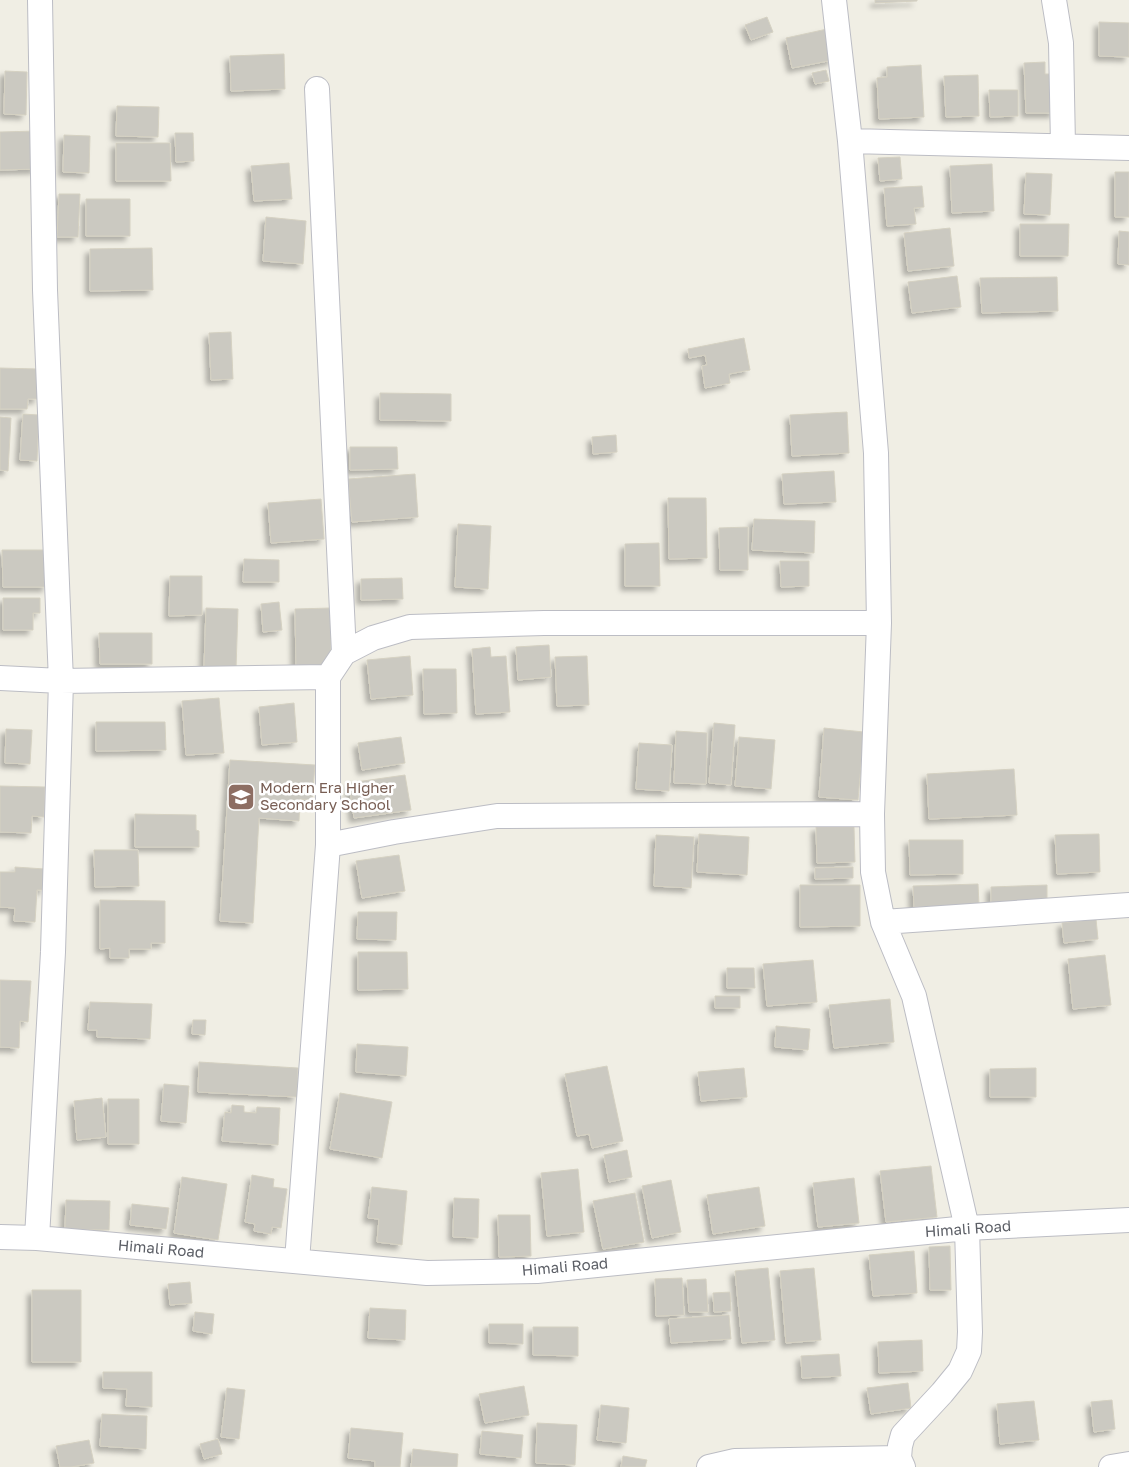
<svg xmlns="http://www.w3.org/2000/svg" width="1129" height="1467" viewBox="0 0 1129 1467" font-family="'Golos Text',sans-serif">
<defs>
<filter id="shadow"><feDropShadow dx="-4.5" dy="4.5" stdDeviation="2.5" flood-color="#0004"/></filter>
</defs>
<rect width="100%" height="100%" fill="#f0eee4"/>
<path fill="#cbc9c1" stroke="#d5d1c2" filter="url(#shadow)" d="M875,0H917V1L875,3Z
M767,17L773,32L751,40L745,25Z
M1099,22L1129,23V57L1099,56Z
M827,29L833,60L792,68L786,38Z
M284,54L285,89L231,91L230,56Z
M1045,62V74H1053L1055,113H1026L1024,63Z
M921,65L924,117L879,119L877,78L887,77V67Z
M826,70L829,81L815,84L812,73Z
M5,71L27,72L26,115L4,114Z
M978,75L979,116L946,117L944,76Z
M989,90H1018V116L990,117Z
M117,106L159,107L158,137L116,136Z
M36,131L37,169L0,170V132Z
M175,133H193L194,161L176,162Z
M64,135L90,136L89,173L63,172Z
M116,143H170L171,181H116Z
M900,157L902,179L880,181L878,158Z
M289,163L292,199L254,201L251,166Z
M992,164L994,211L952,213L950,166Z
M1115,172H1129V217H1115Z
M1026,173L1052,174L1050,215L1024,214Z
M922,186L924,207L914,208L916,224L887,226L884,188Z
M59,194H80L78,237H57Z
M86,199H130V236H86Z
M266,217L306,221L303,264L263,261Z
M1020,224H1069L1068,256H1020Z
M950,228L954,266L908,271L904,233Z
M1119,231L1129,232V265L1118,264Z
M152,248L153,290L90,291V249Z
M957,276L961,307L912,313L908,282Z
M1057,277L1058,311L982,313L980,278Z
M231,332L233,379L211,380L209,333Z
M744,338L750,370L729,374L730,383L705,388L702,366L707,365L705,355L689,358L688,349Z
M0,368L38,369V399H28L27,409H0Z
M380,393L451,394V421L380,420Z
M847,412L849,453L792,456L790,415Z
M23,414L39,415L37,461L20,460Z
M0,417L11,418L8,471L0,470Z
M616,435L617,452L593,454L592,437Z
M350,447H397L398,469L350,470Z
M834,471L836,502L784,504L782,474Z
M415,474L418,517L352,522L348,479Z
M668,498H706L707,558L669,559Z
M321,499L324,539L271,543L268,503Z
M754,519L815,521L814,553L752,550Z
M458,524L491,526L488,589L455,587Z
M748,527V570H720L719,528Z
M659,543L660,586H625V544Z
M2,550H46L47,587H3Z
M244,559L279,560V582H243Z
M780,561H809V586L781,587Z
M170,576H202V615L169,616Z
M402,578L403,599L361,600V579Z
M3,598H40V613H33V630H3Z
M279,602L282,630L263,632L261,604Z
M206,608L238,609L236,669L204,668Z
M330,608L331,666L296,667L295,609Z
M99,633H152V664H100Z
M549,645L551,677L518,680L516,647Z
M490,647L491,657L506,656L510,712L476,714L472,649Z
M410,656L413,695L371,699L367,660Z
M587,656L589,705L557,706L555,657Z
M423,669H456L457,713L424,714Z
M219,698L224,753L186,755L182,701Z
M294,703L297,742L262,745L259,707Z
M96,722H165L166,750L96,751Z
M714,723L735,725L731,785L709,783Z
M824,728L864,732L858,800L819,797Z
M6,729L32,730L30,764L5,763Z
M676,731L707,733L706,784L674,783Z
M401,737L405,763L362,770L358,743Z
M739,737L775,740L771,789L735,786Z
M639,743L672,745L669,791L636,789Z
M230,760L315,765L312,800L300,799L299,821L259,818L253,923L220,921Z
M1014,769L1017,815L929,819L927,774Z
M405,775L411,810L354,818L349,783Z
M0,786L45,787L44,817L32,816L31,833L0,832Z
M135,814L196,815V830L199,831V847H135Z
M816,827H854L855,862L817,863Z
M699,834L749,837L747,875L697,872Z
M1099,834L1100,872L1057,874L1055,835Z
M656,835L694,837L691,888L654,886Z
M909,840H963V874L910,875Z
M94,850H138L139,886L95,887Z
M399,855L405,891L362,898L356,861Z
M15,867L45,869L44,890H37L35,922L14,921L15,908L0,907V872H15Z
M853,867V878L815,879V868Z
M978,884L979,905L914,907L913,886Z
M800,885H860V926L800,927Z
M1047,885V903L991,904V887Z
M100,900L165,901V943H151V949H129V958H110V948L100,949Z
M358,912H397L396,940L357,939Z
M1096,919L1098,939L1064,943L1062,923Z
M358,952H407L408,989L358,990Z
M1105,955L1111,1005L1073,1009L1068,959Z
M813,960L817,1002L767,1006L763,964Z
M727,968H754L755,988H727Z
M0,980L31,981L28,1022L20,1021L19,1048L0,1047Z
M715,996H740V1008H715Z
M890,999L894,1042L834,1048L829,1005Z
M90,1002L152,1004L150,1039L97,1037V1030H88Z
M193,1020H206L205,1035L192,1034Z
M776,1026L810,1029L808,1050L775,1047Z
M357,1044L408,1047L406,1076L356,1072Z
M199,1062L298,1068L297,1097L198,1092Z
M607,1066L623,1141L592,1148L589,1134L577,1136L565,1074Z
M744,1068L747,1097L701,1101L698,1072Z
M1036,1068V1097H990V1069Z
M164,1084L189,1086L186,1123L161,1121Z
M340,1093L392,1102L382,1158L330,1149Z
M102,1098L106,1137L77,1140L74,1101Z
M108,1099H139V1144H108Z
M232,1105L244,1106V1112L256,1113L257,1107L280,1108L278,1145L222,1141L225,1112L231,1113Z
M627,1150L632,1177L609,1182L604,1155Z
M931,1166L937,1217L886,1222L880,1171Z
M578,1169L584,1232L547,1236L541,1173Z
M252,1175L274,1179L273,1187L287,1189L281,1228L272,1227L271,1234L254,1231L255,1224L245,1222Z
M182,1177L227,1184L218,1240L174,1233Z
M854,1178L859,1223L818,1227L813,1183Z
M671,1180L681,1232L652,1238L642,1186Z
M372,1187L407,1191L402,1245L377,1242L379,1219L368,1218Z
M759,1187L765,1226L713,1234L707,1195Z
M635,1193L644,1242L603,1249L593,1201Z
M454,1198L479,1199L478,1238L453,1237Z
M66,1200L110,1201L109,1230L65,1229Z
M132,1204L169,1208L166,1229L130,1225Z
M498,1215H530L531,1256L499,1257Z
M950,1246L951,1290H930L929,1247Z
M914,1251L917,1293L873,1296L869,1255Z
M768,1268L775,1340L742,1343L735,1271Z
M814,1268L821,1340L786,1343L780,1271Z
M682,1278L684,1315L656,1316L655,1279Z
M706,1279L708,1312H689L687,1280Z
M190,1282L192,1303L170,1305L168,1284Z
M32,1290H81V1362H32Z
M730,1292L731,1311L714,1312L713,1293Z
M370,1308L406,1310L405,1340L368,1338Z
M195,1312L214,1314L212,1334L193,1331Z
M729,1315L731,1339L671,1343L669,1319Z
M489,1324H523V1344L489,1343Z
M533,1327H578V1356L533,1355Z
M922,1340L923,1371L879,1373L878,1342Z
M839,1354L841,1376L802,1378L801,1356Z
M103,1372H152V1407L126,1406L127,1389L103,1388Z
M908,1383L911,1408L871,1414L867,1388Z
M524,1386L529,1415L485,1423L479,1394Z
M227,1388L245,1390L239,1439L221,1437Z
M1112,1400L1115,1429L1094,1432L1091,1402Z
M1034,1401L1039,1440L1000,1444L997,1404Z
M601,1405L629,1408L626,1443L597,1440Z
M102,1414L147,1416L146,1449L100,1446Z
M537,1423L577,1425L575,1465L536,1463Z
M351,1428L403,1433L400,1467H375V1461L348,1458Z
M482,1431L523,1435L521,1458L480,1454Z
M218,1439L222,1454L204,1459L200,1444Z
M89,1440L94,1463L71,1467H60L56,1446Z
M413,1449L458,1454L457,1467H411Z
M623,1456L647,1460L645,1467H621Z"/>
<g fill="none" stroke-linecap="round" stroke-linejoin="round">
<g stroke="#bcbdc4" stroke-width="26">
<path id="street" d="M834,0L850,141L876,453L879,623L872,814L873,872L883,922L914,996L967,1228L970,1332L969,1351L960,1371L942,1393L903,1435L900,1446L899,1458L903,1467
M1054,0L1061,43L1063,146
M317,89L344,653
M850,141L1129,148
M0,678L61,681L328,677
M328,845L394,832L497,816L872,814
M883,922L1129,905
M0,1237L37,1238L427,1273L537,1271L967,1228L1129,1220
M37,1238L53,952L61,681L45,290L40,0
M297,1261L328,845V677L344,653L373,638L410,627L544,623H879
M709,1467L735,1461L899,1458
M1111,1467L1129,1464"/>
</g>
<use href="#street" stroke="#fff" stroke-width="24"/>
</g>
<defs>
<g id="school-square" transform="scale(1.4375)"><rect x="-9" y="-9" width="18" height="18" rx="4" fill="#8d6e63" stroke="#fff"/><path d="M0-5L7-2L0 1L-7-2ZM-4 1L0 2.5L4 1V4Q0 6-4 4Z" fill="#fff"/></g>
</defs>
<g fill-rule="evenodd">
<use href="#school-square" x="241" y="797"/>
</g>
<g text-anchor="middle" stroke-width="5" stroke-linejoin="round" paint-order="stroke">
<g font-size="15" fill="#785e54" stroke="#fff" text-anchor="start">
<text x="260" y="793">Modern Era Higher<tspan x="260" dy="17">Secondary School</tspan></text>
</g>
<g font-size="15" fill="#5c5f66" stroke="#fff">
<text transform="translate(968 1229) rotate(-4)" y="5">Himali Road</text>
<text transform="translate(161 1249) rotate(5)" y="5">Himali Road</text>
<text transform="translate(565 1267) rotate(-5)" y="5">Himali Road</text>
</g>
</g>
</svg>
